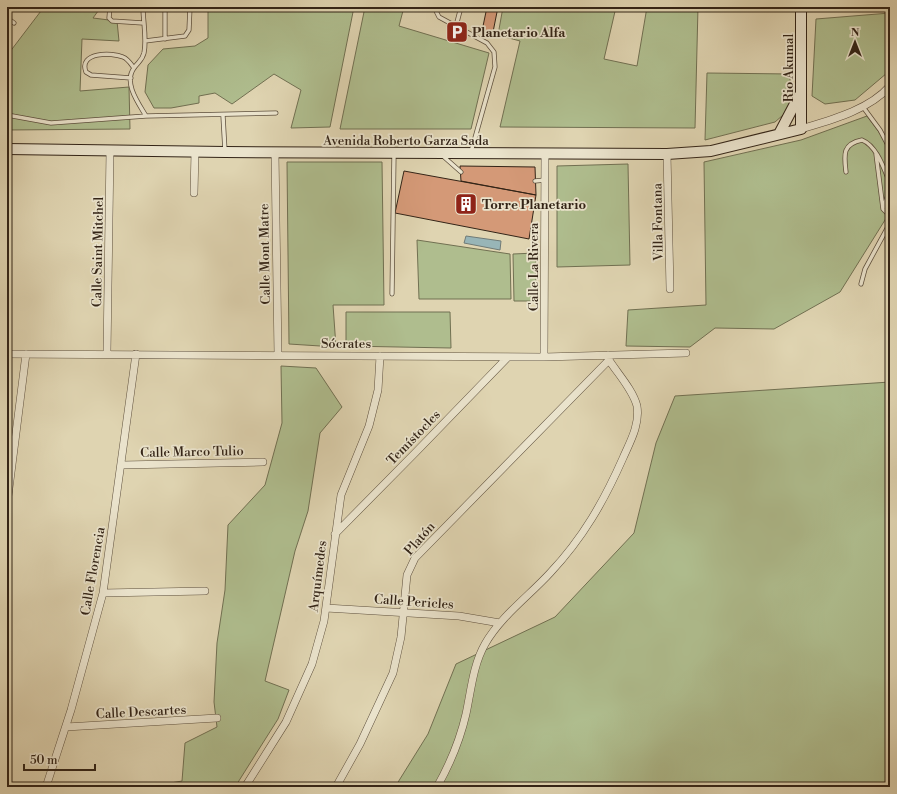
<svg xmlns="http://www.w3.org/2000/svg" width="897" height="794" viewBox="0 0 897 794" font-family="'Libre Bodoni',serif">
<rect width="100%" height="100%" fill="#dfd4b1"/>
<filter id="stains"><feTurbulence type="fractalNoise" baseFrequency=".005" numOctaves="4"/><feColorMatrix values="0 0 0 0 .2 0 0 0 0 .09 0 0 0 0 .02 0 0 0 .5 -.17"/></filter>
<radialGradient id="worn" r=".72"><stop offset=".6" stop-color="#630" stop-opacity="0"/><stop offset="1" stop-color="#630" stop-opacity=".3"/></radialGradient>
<path fill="#afbd8e" stroke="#717052" d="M44,7H101L93,18L117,21L119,41L82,39L80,91L129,87L130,129L7,130V51L9,53Z
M208,7H354L330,127L291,128L301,90L274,74L232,104L215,93L199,96V103L171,108H154L145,92L148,65L163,49L195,46L208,38Z
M365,7H404L399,26L489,53L471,129H340Z
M503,7H616L604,59L637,66L647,7H698L695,128L500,127L520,41L498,35Z
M890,13V69L887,73L855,100L825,104L812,96L816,19Z
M707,73L790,74V109L775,122L705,140Z
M867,116L890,147V212L840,292L774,329L715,328L690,347L626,346L628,310L706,305L704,162L801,140Z
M287,162H382L384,305H333L336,347L289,344Z
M628,164L630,265L557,267V166Z
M417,240L510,254L511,299H419Z
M536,253V301H514L513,254Z
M346,312H450L451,348L346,346Z
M281,366L316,368L342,407L320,433L308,511L295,551L265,681L289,690L278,719L235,787H148L182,781L185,743L217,727L214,702L217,643L225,590L228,525L265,485L282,423Z
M890,382V787H395L428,734L456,664L555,617L634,533L656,443L675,396Z"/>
<path fill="#98b5b7" stroke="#707b77" d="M466,236L501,241L500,250L464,243Z"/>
<path fill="#d49977" stroke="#332417" d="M487,7H498L493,32L482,31Z
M460,166L535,167L536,195L461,181Z
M404,171L536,195L529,239L395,213Z"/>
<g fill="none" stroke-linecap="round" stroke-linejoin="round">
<g stroke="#5e503e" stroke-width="5">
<path id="lane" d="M110,7L109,18L112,21L143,23
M143,7C143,22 147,39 144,53C142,61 138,62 134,68C123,83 139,104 146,116
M165,7V39
M434,7L439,17L487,43L494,52L495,67L471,152
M7,18L14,23
M456,26L461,7
M145,41L185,36L189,30L190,7
M131,78L91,75L86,72C78,52 112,52 123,57C128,59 131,64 134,68
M863,107L880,130L890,149
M7,115L51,123L146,116L276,113
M223,116L225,151
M876,154L883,209L890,216
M443,155L444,157L461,172
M846,172C844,155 842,144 862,140C877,146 884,169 890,183
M535,181L545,180
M883,208L890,190
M861,284L865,269L890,223
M392,294L394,154"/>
</g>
<g stroke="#5e503e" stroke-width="8">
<path id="street" d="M801,129C831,120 869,110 890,86
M275,153L278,355
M667,154L670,289
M194,193L195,152
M107,353L110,151
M7,354L544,357L686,353
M544,357L545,154
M122,465L263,462
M7,504L26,354
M335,534L416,452L508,357
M103,593L205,591
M326,608L459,616L500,623
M66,727L217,718
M46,787L71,710L103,593L136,354
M245,787L286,722L312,664L324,621L341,495L369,426L378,390L380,356
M336,787L360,744L393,673L401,637L407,575L415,558L609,360L608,355
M437,787C450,764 460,740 466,714C471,691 473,665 485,644C501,616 529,596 550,573C583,538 604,501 623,458C630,442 640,425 637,406C633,390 618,374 609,360"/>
</g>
<g stroke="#332417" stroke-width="12">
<path id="secondary" d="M779,134L799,96
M7,149L225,152L667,154L711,151L801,129V7"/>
</g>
<use href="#lane" stroke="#eae3cc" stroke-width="3.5"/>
<use href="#street" stroke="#eae3cc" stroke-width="7"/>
<use href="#secondary" stroke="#eae3cc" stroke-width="10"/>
</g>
<defs>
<g id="parking-square" transform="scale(1.15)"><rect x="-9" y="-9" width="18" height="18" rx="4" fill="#8f2418" stroke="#eae3cc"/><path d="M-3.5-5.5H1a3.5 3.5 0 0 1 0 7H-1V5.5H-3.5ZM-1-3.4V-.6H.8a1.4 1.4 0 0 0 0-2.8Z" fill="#fff"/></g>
<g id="building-square" transform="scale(1.15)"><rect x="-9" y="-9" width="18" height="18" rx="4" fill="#8f2418" stroke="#eae3cc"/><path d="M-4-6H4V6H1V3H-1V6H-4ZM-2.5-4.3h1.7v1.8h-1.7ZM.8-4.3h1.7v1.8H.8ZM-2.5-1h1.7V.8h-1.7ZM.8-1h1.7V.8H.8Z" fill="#fff"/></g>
</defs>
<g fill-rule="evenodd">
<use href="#parking-square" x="457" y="32"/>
<use href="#building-square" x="466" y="204"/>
</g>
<g text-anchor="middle" stroke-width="3.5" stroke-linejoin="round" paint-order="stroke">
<g font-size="13" font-weight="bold" fill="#332417" stroke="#eae3cc" text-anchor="start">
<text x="472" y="37">Planetario Alfa</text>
<text x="482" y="209">Torre Planetario</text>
</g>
<g font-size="13" fill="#332417" stroke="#eae3cc">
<text transform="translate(788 68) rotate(-90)" y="5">Rio Akumal</text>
<text x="406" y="145">Avenida Roberto Garza Sada</text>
<text transform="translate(657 222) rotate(-91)" y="5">Villa Fontana</text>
<text transform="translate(97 252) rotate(-89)" y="5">Calle Saint Mitchel</text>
<text transform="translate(264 254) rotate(-91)" y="5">Calle Mont Matre</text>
<text transform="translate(533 267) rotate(-90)" y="5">Calle La Rivera</text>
<text x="346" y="348">Sócrates</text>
<text transform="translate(413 437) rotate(-46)" y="5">Temístocles</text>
<text transform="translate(192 451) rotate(-1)" y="5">Calle Marco Tulio</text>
<text transform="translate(419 538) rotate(-49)" y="5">Platón</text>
<text transform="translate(92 571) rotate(-80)" y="5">Calle Florencia</text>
<text transform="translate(317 576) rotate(-83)" y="5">Arquímedes</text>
<text transform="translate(414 601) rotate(4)" y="5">Calle Pericles</text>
<text transform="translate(141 711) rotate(-3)" y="5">Calle Descartes</text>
</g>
</g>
<rect width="897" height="794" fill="none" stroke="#dfd4b1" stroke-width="24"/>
<rect x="8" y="8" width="881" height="778" fill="none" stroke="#332417" stroke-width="2"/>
<rect x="12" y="12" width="873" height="770" fill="none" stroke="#332417"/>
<g transform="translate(855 42)" stroke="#eae3cc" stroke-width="3" paint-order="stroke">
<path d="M0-3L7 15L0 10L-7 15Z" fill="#332417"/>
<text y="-6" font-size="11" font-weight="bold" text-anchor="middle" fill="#332417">N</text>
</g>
<path d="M24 764v6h71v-6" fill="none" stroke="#332417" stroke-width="2"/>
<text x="30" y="764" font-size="12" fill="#332417" stroke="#eae3cc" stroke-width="3" paint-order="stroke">50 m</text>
<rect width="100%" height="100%" filter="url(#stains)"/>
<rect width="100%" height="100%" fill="url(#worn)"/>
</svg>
